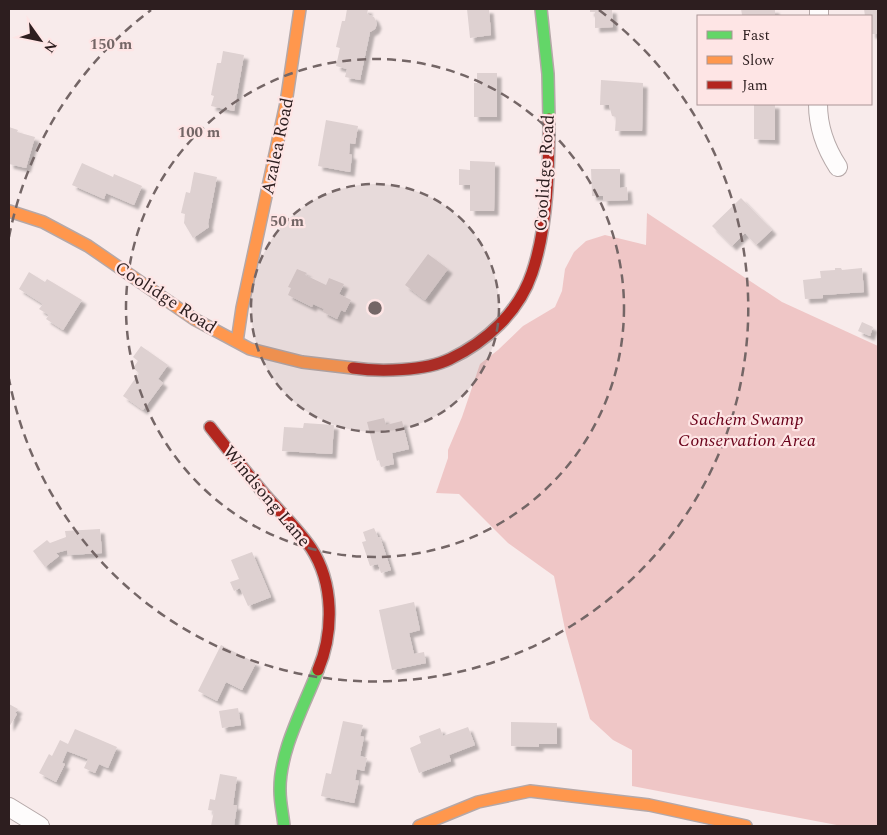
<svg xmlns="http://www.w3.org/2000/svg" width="887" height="835" viewBox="0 0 887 835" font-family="Spectral,serif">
<defs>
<filter id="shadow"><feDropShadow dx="4.5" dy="4.5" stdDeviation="1" flood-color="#0004"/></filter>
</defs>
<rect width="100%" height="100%" fill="#f8ebeb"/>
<path fill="#efc6c6" d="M647,213L782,302L878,346V826H842L632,786V750L613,740L590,719L566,634L554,576L508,543L459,494L436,493L448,458V450L462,417L480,364L498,350L523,326L555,307L562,291L565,269L574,252L586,241L605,235L646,245Z"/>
<path fill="#ded1d1" filter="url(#shadow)" d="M347,9H368L367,14L374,17L377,24L375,29L370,32L360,80L345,77L347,69L336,66L340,48L336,47L342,21H345Z
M467,9H489L491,35L470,38Z
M590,9H612L613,27L595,28V12H590Z
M741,9H775V16L742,15Z
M864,9H878V34H871V16H865Z
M223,51L244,55L234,111L211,106L214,96L211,95L217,63H221Z
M477,73H497V117H474V83H477Z
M601,80L643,83L642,131H615L616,117L612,116L609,105H600Z
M754,104H775V140L754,139Z
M326,120L358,126L355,144L350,143L349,154L352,155L350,172L318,166Z
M9,127L18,130L17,132L35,137L26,168L9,164Z
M470,161L495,162L494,211H470V185H459V169L470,170Z
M82,163L113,177L114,174L142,186L134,205L106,193L104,199L72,185Z
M591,169H620V188L627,187L628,200L603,201V196H592Z
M194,172L217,177L208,224L209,227L193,238L184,223L185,214L181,213L186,192L190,193Z
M741,198L772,230L756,245L745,233L732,246L712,226Z
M428,254L448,269L425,300L405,285Z
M835,268H841L842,270L862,268L864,292L823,295V298L805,299L803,280L821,278L820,271L835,270Z
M297,269L307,273L305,275L326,285L329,278L344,284L339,294L351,300L345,312L341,310L337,319L323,312L324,309L313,304L312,307L288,295L291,288L288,287Z
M29,272L45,282L47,279L82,300L63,330L46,319L49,315L39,309L43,304L19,289Z
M862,322L873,327L870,336L858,331Z
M141,346L168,365L158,379L163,383L143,410L123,396L139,373L133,368L138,361L133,357Z
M384,418L386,425L402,421L409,449L392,453L394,464L381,467L379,460L377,461L367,422Z
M304,423L334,425L332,454L282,451L284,427L303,428Z
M374,528L378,537H380L391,570L381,573L378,564L370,566L362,542L366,541L363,532Z
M100,529L102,553L68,555L67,550L56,553L59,556L45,567L33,551L47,540L50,543L66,537L65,531Z
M252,552L271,597L248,606L240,588L234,591L230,582L239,579L231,560Z
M414,602L420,630L409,633L414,654L424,652L426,663L392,670L379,610Z
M221,645L256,663L242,690L226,682L217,701L198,691Z
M9,704L18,709L15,713L17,714L9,727Z
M238,708L241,725L222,728L219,711Z
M343,721L363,725L360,736L364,737L360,756L367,758L364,771L357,769L355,780L359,781L354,803L321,796L326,773L331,774Z
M511,722L557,723V744H539V747L511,746Z
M468,727L475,745L449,755L451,761L419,773L410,748L421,743L419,736L440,728L443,736Z
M75,729L117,747L108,768L99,764L95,773L84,768L88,759L67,751L62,763L65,764L56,782L39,773L49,754L52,756L60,740L68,744Z
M220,774L237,777L233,805H237L234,826H211L214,811L208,810L210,799L215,800Z"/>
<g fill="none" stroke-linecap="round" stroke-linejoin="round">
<g stroke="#b5a8a8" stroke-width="20">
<path id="street" d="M819,16V9
M818,104C818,128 825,147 838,167
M9,807L40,826"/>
</g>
<g stroke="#b5a8a8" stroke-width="14">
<path id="fast" d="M541,9L548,74L549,119
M284,826C283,815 280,803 280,791C279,751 304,707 318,670"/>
</g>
<g stroke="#b5a8a8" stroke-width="14">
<path id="slow" d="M9,211L43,222L88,246L194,319L250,349L302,362L353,368
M237,342L242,308L286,103L300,9
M419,826L478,802L530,791L649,805L746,826"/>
</g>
<g stroke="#b5a8a8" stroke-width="14">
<path id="jam" d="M353,368C379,372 426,371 450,359C486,342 519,312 532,273C548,226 549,168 549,119
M210,427C228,450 247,473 266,496C281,513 298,529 311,548C334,583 334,632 318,670"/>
</g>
<use href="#street" stroke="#fefcfc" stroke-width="18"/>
<use href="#fast" stroke="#63d668" stroke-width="11"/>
<use href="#slow" stroke="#ff974d" stroke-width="11"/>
<use href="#jam" stroke="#b3261e" stroke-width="11"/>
</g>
<circle cx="375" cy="308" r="124" fill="#746666" fill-opacity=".12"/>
<g fill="none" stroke="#746666" stroke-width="2.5" stroke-dasharray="9 6">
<circle cx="375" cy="308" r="124"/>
<circle cx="375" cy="308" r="249"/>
<path d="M9 237A373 373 0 0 1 151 10M599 10A373 373 0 1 1 9 379"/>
</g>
<g text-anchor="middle" stroke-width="4.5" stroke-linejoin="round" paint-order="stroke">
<g font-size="18" fill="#2d1e1f" stroke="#fee5e5">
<text transform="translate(277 146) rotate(-78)" y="6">Azalea Road</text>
<text transform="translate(544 173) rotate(-86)" y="6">Coolidge Road</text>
<text transform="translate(166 297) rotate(33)" y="6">Coolidge Road</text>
<text transform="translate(267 496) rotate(50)" y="6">Windsong Lane</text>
</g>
<g font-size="18" font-style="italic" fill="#690019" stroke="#fee5e5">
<text x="747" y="425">Sachem Swamp<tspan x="747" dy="21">Conservation Area</tspan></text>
</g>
</g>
<circle cx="375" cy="308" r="8" fill="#746666" stroke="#fee5e5" stroke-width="2.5"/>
<g font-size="15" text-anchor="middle" font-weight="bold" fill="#746666" stroke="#fee5e5" stroke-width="4.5" stroke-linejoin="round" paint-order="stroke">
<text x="111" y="49">150 m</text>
<text x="199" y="137">100 m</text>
<text x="287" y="226">50 m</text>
</g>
<rect width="887" height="835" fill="none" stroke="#2d1e1f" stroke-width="20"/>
<rect x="697" y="15" width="175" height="90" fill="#fee5e5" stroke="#aa9596"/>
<rect x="707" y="31" width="25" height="8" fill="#63d668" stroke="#aa9596"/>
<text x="742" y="40" font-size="15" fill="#2d1e1f">Fast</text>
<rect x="707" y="56" width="25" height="8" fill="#ff974d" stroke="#aa9596"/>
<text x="742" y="65" font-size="15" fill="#2d1e1f">Slow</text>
<rect x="707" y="81" width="25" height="8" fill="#b3261e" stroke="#aa9596"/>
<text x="742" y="90" font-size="15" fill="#2d1e1f">Jam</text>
<g transform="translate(40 40) rotate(123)" stroke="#fee5e5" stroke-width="4" paint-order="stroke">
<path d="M0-4L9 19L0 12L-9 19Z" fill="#2d1e1f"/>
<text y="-8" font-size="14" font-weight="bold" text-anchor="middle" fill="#2d1e1f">N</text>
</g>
</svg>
